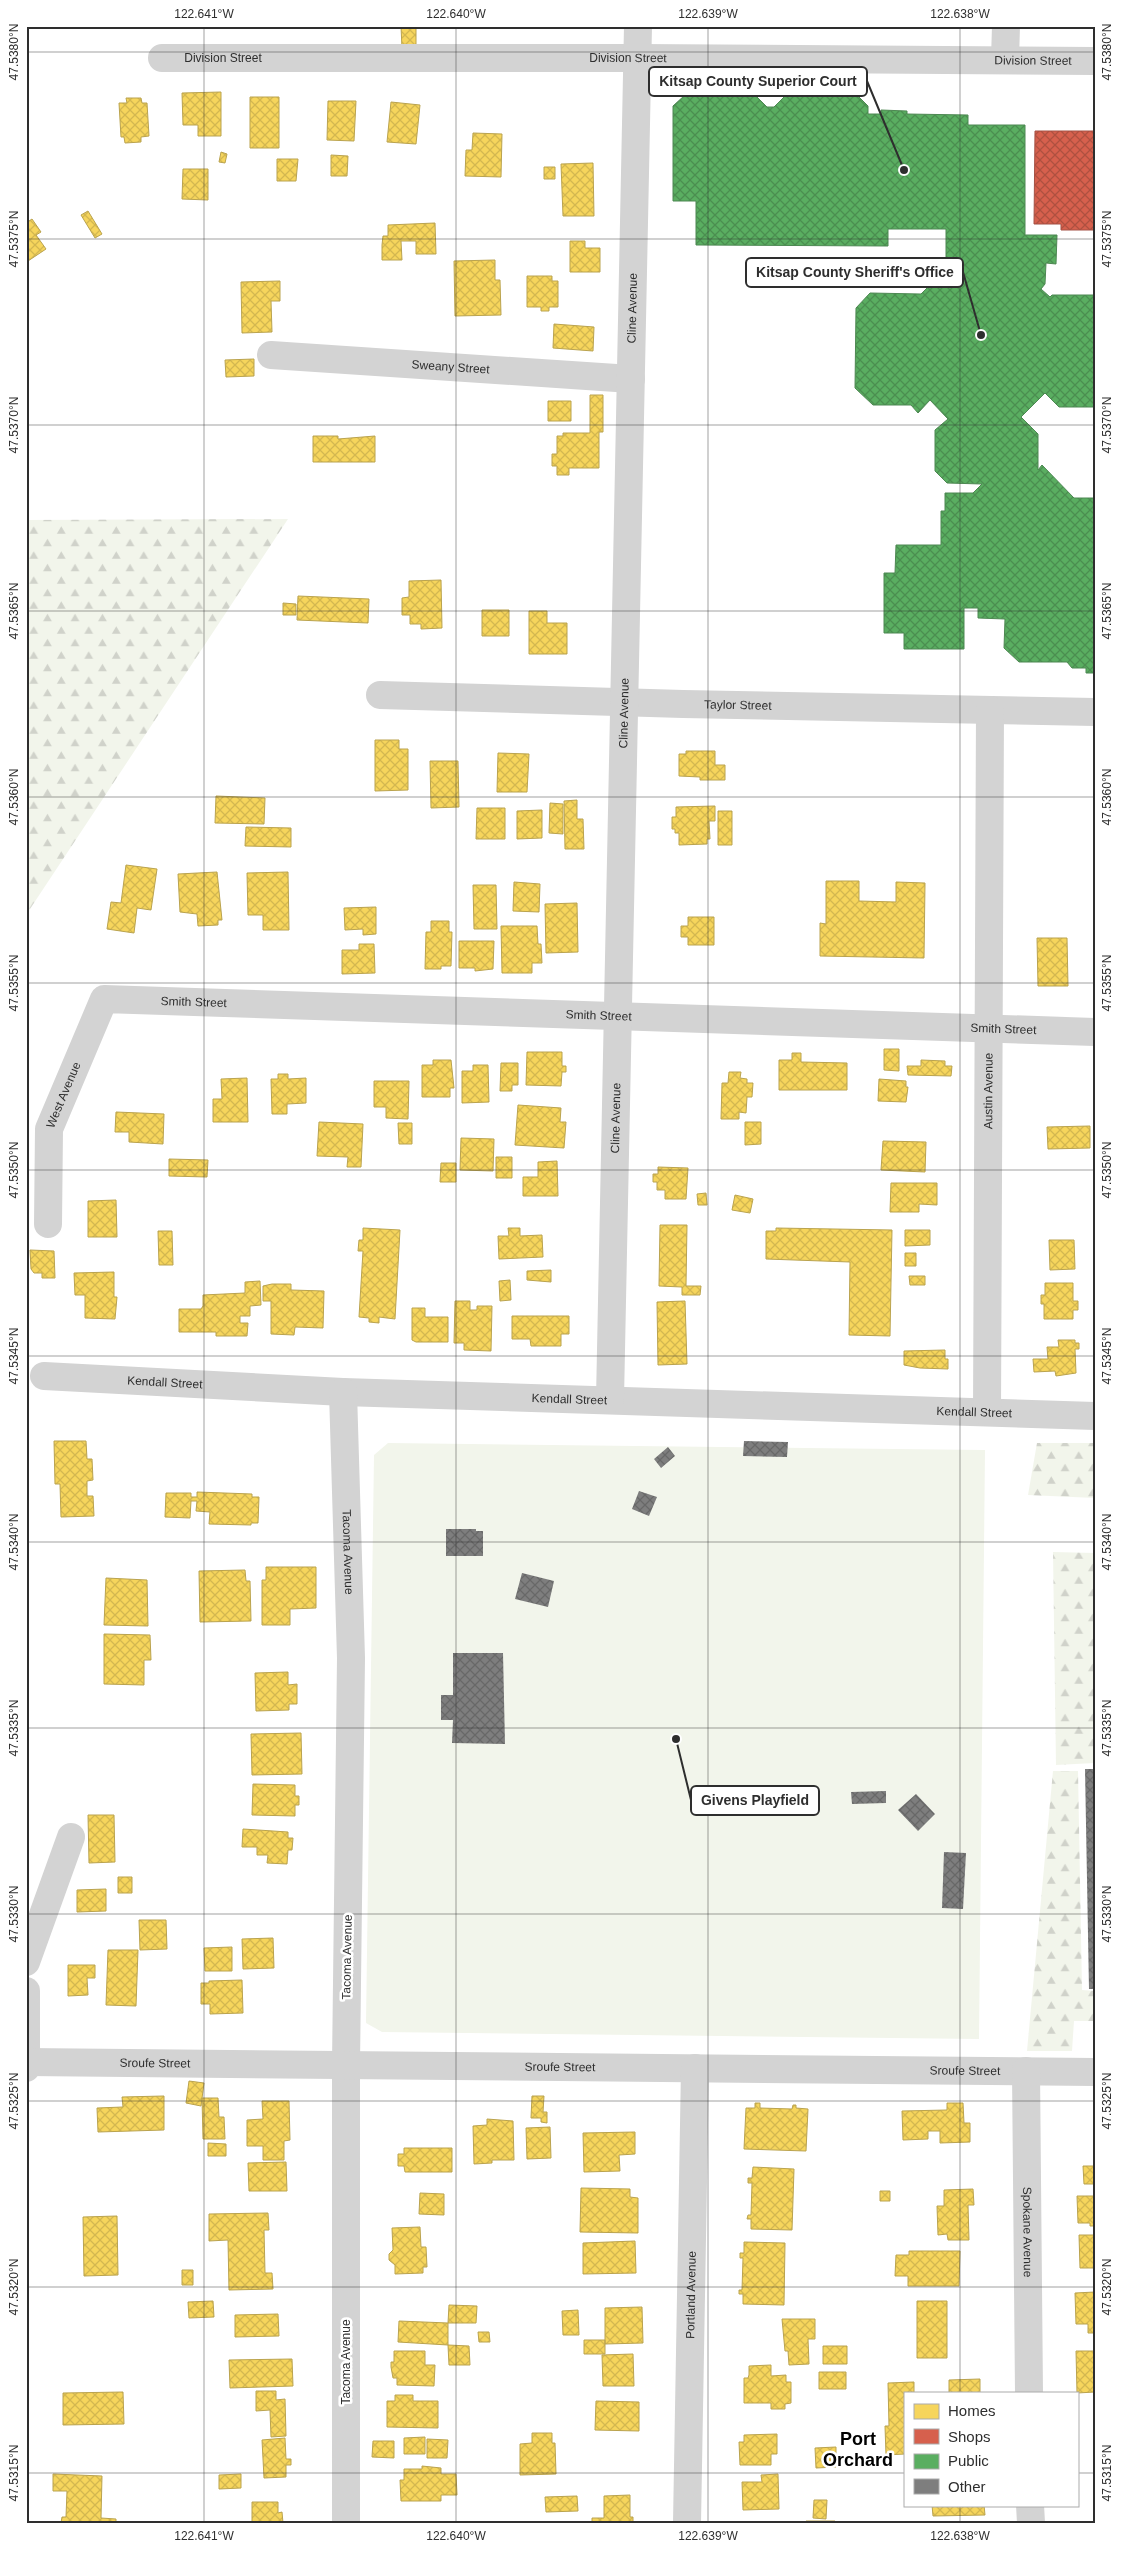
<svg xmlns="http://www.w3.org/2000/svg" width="1121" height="2549" viewBox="0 0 1121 2549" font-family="Arial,sans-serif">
<defs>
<pattern id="forest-firs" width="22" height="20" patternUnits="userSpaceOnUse" patternTransform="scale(1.25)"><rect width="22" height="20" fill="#f2f5eb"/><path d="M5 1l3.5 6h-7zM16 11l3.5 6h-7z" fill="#d0d2ca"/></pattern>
<pattern id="homes-cross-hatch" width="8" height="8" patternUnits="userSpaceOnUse" patternTransform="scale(1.25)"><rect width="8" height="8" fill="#f6d55c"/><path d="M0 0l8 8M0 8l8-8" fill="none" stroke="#d3b750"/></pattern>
<pattern id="shops-cross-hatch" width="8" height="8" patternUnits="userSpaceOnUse" patternTransform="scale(1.25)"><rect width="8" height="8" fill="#d6604d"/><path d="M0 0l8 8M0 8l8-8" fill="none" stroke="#ae5040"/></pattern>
<pattern id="public-cross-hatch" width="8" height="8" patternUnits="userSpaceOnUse" patternTransform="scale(1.25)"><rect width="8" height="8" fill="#5aae61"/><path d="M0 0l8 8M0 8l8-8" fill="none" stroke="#4b8e50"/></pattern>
<pattern id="building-cross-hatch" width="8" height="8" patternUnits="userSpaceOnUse" patternTransform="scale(1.25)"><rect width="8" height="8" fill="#7e7e7e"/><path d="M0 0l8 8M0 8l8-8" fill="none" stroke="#686868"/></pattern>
</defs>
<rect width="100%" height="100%" fill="#fff"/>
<path fill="url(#forest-firs)" d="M288,519L26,915V520Z
M1037,1443H1095V1498L1028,1495Z
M1053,1552L1095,1553V1763L1056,1765Z
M1053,1771H1078L1082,1990L1095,1991V2021H1074L1072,2051H1027Z"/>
<path fill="#f2f5eb" d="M388,1443L985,1450L979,2039L382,2032L366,2023L374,1455Z"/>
<path fill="url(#homes-cross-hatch)" stroke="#baa34e" d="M401,26H416V49H402Z
M221,92V136H198V125H183L182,93Z
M250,97H279V148H250Z
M126,98H141L142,103H147L149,136L141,137V142L125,143L124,137H121L119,103H127Z
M328,101H356L354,141L327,140Z
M391,102L420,105L416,144L387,142Z
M473,133L502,134L501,177L465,176L466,150H472Z
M221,152L227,154L225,163L219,162Z
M331,155L348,156L347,176H331Z
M277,159H298L296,181H277Z
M593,163L594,216H563L561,164Z
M544,167H555V179H544Z
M183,169H208V200L182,199Z
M88,211L102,234L95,238L81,215Z
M26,216L29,221L32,219L41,232L36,235L46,249L28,261Z
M435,223L436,254H416V241H401L402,260H382V245L383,236H388V225Z
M570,241H585V248H600V272H570Z
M495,260V280H500L501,315L455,316L454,261Z
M527,276H552V281H558V307H549V311H541V307H527Z
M280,281V301H271L272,332L242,333L241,282Z
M554,324L594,327L593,351L553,348Z
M254,359V376L226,377L225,360Z
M590,395H603V432H599V468H569V475H557V466H552V454H557V436H563V433H590Z
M548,401H571V421H548Z
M313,436H338V439L375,436V462H313Z
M441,580L442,628L421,629V624H410V615H402V598L409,597V581Z
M298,596L369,599L368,623L297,620Z
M283,603L296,604V615H283Z
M482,610H509V636H482Z
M529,611H547V623H567V654H529Z
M375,740H399V749H408V790L375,791Z
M686,751H715V765H725V780H700V777L679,776V754H686Z
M498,753L529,754L527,792H497Z
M430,761H458L459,807L431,808Z
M216,796L265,798L264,824L215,823Z
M577,800V819H583L584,849H565L564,801Z
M550,803L563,804V834L549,833Z
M715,806V821H709L710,839H707V844L679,845V833H675V829H672V817H676V807Z
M477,808H505V839H476Z
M542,810V838L517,839V811Z
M718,811H732V845H718Z
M246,827L291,828V847L245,846Z
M126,865L157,869L151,910L137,908L134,933L107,929L111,902L121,903Z
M217,872L222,920H218V925L198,926L197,914L180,912L178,874Z
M288,872L289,930H263V915H248L247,873Z
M826,881H859V901L896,902V882L925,883L924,958L820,956V923L826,924Z
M514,882L540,884L539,912L513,911Z
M473,885H496L497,929H474Z
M577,903L578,952L546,953L545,904Z
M376,907V934L363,935V929L345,930L344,908Z
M688,917H714V945H688V937H681V926H688Z
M431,921H449V932H452L451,966H441V969H425L426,932H431Z
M501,926H537L538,944H541L542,963H532V973H502Z
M1037,938H1067L1068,986H1038Z
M459,941H494L493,969L475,971V968H459Z
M359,944H374L375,973L342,974V950H359Z
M884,1049H899V1071L884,1070Z
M527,1052H562V1066H566V1072H562L561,1086L526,1085Z
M792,1053H801V1062L847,1063V1090H779V1060H792Z
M433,1060H451L454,1088H450V1097H422V1065H433Z
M921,1060L945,1061V1066H952L951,1076L908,1075L907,1066H921Z
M501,1063H518V1085H512V1091H500Z
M473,1065H488L489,1102L462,1103V1071H473Z
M729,1072H741L740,1078L747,1079V1083H753L752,1097H747L746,1113L739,1112V1119H721L722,1083H728Z
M278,1074H288V1079L306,1078V1103L287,1104V1114H272L271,1079H278Z
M247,1078L248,1122H213V1099H222L221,1079Z
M879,1079L906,1081V1087H908L906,1102L878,1101Z
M374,1081H409L408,1119L386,1118V1107H374Z
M518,1105L561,1108L560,1122H566L564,1148L515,1145Z
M116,1112L164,1114L163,1144L129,1142V1132H115Z
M319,1122L363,1124L361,1167H347L348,1157L317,1156Z
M745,1122H761V1144L745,1145Z
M398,1123H412V1144H399Z
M1090,1126V1148L1048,1149L1047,1127Z
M461,1138L494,1139L493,1171L460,1170Z
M883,1141L926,1142L925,1172L881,1170Z
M496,1157H512V1178H496Z
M169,1159L208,1160L207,1177L169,1176Z
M557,1161L558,1196H523V1177H538V1162Z
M441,1163H456V1182H440Z
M658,1167L688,1168L686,1199H665V1190H657V1182H653V1174H658Z
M891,1183H937V1205L919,1204V1212H890Z
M706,1193L707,1205H698L697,1194Z
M735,1195L753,1199L750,1213L732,1210Z
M116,1200L117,1237H88V1201Z
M660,1225H687L686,1286H701L700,1295H682V1287L659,1286Z
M363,1228L400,1230L395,1319L379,1317V1323L369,1322V1318L359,1317L363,1251H358L359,1240H363Z
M508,1228H520V1236L542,1235L543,1257L499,1259L498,1236H509Z
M776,1228L892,1230L890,1336L849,1335L850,1262L766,1259V1231H776Z
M905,1230H930V1245L905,1246Z
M158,1231H172L173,1265H159Z
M1049,1240H1074L1075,1269L1050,1270Z
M30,1250L54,1251L55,1278H42V1273H34L31,1269Z
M905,1253H916V1266H905Z
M551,1270V1282L527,1280V1271Z
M114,1272V1297H117L115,1319L85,1318V1295H75L74,1273Z
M909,1276H925V1285H910Z
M510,1280L511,1300L500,1301L499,1281Z
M260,1281L261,1305L250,1306V1316H240V1323H248L247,1336H216V1332H179V1309H201L203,1306V1295L245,1293V1282Z
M1045,1283H1073V1301H1078V1310H1073V1319H1044V1304H1041V1295H1045Z
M272,1284H291V1290L324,1291L323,1328L295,1327L294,1335L271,1334V1301H263V1286Z
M455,1301H470V1310H477V1306H492L491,1351L464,1350V1343H454Z
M685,1301L687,1364L658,1365L657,1302Z
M412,1308H425V1317H448V1342H416L412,1340Z
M512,1316H569V1334H561V1346H531L530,1339H512Z
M1058,1340H1075V1343H1079V1349H1075L1076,1373L1056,1376L1055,1371L1034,1372L1033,1359H1048L1047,1347H1059Z
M945,1350V1359H948V1369L920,1368L904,1365V1351Z
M54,1441H86L87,1459H92L93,1480L87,1481V1496H93L94,1516L61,1517L60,1484H55Z
M197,1492L252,1494V1497H259L258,1523H251V1525L209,1524L210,1512L196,1511L197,1501H191L190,1518L165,1517L166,1493H191V1497H197Z
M266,1567H316V1608L290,1609V1625H262V1580H266Z
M245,1570L246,1581H250L251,1621L200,1622L199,1571Z
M106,1578L147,1580L148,1626L104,1625Z
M104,1634L150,1635L151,1660H144V1685L104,1684Z
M288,1672V1685L297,1684V1704H289V1710L256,1711L255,1673Z
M301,1733L302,1774L252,1775L251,1734Z
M253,1784L295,1785V1796H299V1805H295V1816L252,1815Z
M88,1815H114L115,1862L89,1863Z
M243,1829L288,1832V1838H293L292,1850H288L287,1864L267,1863L268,1855H257V1847H242Z
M118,1877H132V1893H118Z
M106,1889V1911L77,1912V1890Z
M139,1920H166L167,1949L140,1950Z
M273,1938L274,1968L243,1969L242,1939Z
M232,1947V1971H205L204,1948Z
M108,1950H138L136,2006L106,2005Z
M68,1965H95V1978H87L88,1995L68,1996Z
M242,1980L243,2013L210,2014V2004H201V1983H209V1981Z
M189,2081L204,2083L201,2106L186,2103Z
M164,2096V2130L98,2132L97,2108L123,2107L122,2097Z
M532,2096H544L543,2112H547V2123L541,2122V2118H531Z
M202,2098H218L219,2117H224L225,2139H203Z
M262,2101H289L290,2140L284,2141V2160H263V2146H247V2120L263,2119Z
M755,2103H760V2108L792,2109L793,2105H796V2108L808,2109L806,2151L744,2149L746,2108H755Z
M947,2103H963L964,2123H970V2142L940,2143V2131H928V2139L903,2140L902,2111L947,2110Z
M487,2119L513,2121L514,2160H492V2163L474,2164L473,2126L487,2125Z
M550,2127L551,2158L527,2159L526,2128Z
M635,2132V2154L619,2155L620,2171L584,2172L583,2133Z
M208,2143L226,2144V2156H208Z
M404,2148H452V2172H405L404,2166H398V2154H404Z
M1094,2154H1095V2184H1084L1083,2166H1095Z
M286,2162L287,2191H249L248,2163Z
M753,2167L794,2169L792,2230L751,2229V2219H747L748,2215H751L752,2183H748V2178H752Z
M581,2188L630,2189V2197L638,2198V2233L580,2232Z
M973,2189L974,2205H968L969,2240H948L947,2234L938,2235L937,2206H944V2190Z
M880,2191H890V2201H880Z
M420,2193L444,2194V2215L419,2214Z
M1077,2196H1095V2226H1090V2223H1078Z
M268,2213L269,2230H264L265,2273H272L273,2289L229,2290L228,2240L209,2241V2214Z
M117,2216L118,2275L84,2276L83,2217Z
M420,2227L421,2247H426L427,2267H423V2273L395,2274V2265L389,2260V2254L393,2250L392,2228Z
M1079,2235H1095V2268H1080Z
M635,2241L636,2273L583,2274V2243Z
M744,2242L785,2243L784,2305L743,2304V2294H739V2290H742L743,2258H740V2253H744Z
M909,2251H960L959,2286H908V2276H895L896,2255H909Z
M182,2270H193V2285H182Z
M1095,2292V2333H1088V2324H1076L1075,2293Z
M213,2301L214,2317L189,2318L188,2302Z
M917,2301H947V2358H917Z
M449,2305L477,2306L476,2323H448Z
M642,2307L643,2343L605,2344V2308Z
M578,2310L579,2335H563L562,2311Z
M278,2314L279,2336L235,2337V2315Z
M782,2319H815V2339H808L809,2364L789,2365L788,2351H785Z
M399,2321L448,2323V2345L398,2342Z
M478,2332H489L490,2342H479Z
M584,2340H605V2354H584Z
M448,2345L469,2346L470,2365H449Z
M823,2346H847V2364H823Z
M394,2351H425V2365H435L434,2386L397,2385V2378H393L391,2367V2362H394Z
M1076,2351H1095V2392L1077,2393Z
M633,2354L634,2386H603L602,2355Z
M292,2359L293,2386L230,2388L229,2360Z
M771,2365V2376L786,2375V2382H791V2403L785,2404V2409H771V2403H744V2378H748L749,2375V2366Z
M819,2372H846V2389H819Z
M980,2379V2393H949V2380Z
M914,2382V2393H905V2454L886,2455L885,2426H889L888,2383Z
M256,2391H276V2400L285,2399L286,2436L271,2437L270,2410L256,2411Z
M123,2392L124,2424L63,2425V2393Z
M395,2395H413V2401H438V2428L387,2427V2401H395Z
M596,2401L639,2402V2431L595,2430Z
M532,2433H552V2443H555L556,2474L520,2475V2444L532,2443Z
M777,2434V2454H771V2465H740L739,2442H744V2435Z
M425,2437V2454H404V2438Z
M285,2438L286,2459H291V2465H286V2477L264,2478L262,2440Z
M427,2439L448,2440L447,2458H427Z
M373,2441H394V2458L372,2457Z
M836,2447V2467L816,2468L815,2448Z
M422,2466L441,2468V2474H456L457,2495H441V2501H401L400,2480H404V2469H422Z
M53,2474L102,2476L101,2518L116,2519V2523H61L62,2517H66L67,2491H53Z
M241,2474V2488L219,2489V2475Z
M778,2474L779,2509L743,2510L742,2482H762L761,2475Z
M630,2495V2517H633V2523H592V2518H604V2496Z
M577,2496L578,2511L546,2512L545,2497Z
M814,2500H827L826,2519L813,2518Z
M252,2502H278V2513L282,2512L283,2523H252Z
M932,2505H984L985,2515L933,2516Z
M806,2521H835V2523H806Z"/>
<path fill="url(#shops-cross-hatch)" stroke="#a45144" d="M1035,131H1095V230H1061V224H1034Z"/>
<path fill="url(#public-cross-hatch)" stroke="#4d8852" d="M685,95H755L767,107H774L786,95L858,96L868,106V114H881V110L907,111V114L968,115V125H1025V235H1057L1056,264L1046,263L1045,284L1041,289L1050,297L1052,295H1095V407H1059L1045,393L1021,417L1038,434V470L1042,465L1074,498H1095V673H1086V668H1072L1067,662H1019L1004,648L1005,619L978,618V608H964V649H904V633H884V573H895L896,545H941V511H945V493H973L982,484L947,483L935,471V430L948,419L930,400L918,413L911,405H873L855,388L856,308L870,293L921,294L934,281V263H946V229H888V246L696,245V201H673V106Z"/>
<path fill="url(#building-cross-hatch)" d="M744,1441L788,1442L787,1457L743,1456Z
M668,1447L675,1456L661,1468L654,1459Z
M639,1491L657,1497L649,1516L632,1509Z
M446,1529H476V1531H483V1556H446Z
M522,1573L554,1581L548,1607L515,1599Z
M453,1653H503L505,1744L452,1743L453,1720H441V1695H453Z
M1085,1769H1095V1989H1089Z
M886,1791V1803L852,1804L851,1792Z
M916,1794L935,1814L918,1831L898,1810Z
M944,1852L966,1853L963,1909L942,1908Z"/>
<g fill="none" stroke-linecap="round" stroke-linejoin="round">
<g stroke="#d3d3d3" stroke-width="28">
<path id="s1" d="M162,58H637L1095,61"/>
<path d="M1005,59L1006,26"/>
<path id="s2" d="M271,355L631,379"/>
<path id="s3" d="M380,695L683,704L1095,712"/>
<path id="s4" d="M48,1224L49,1129L104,999L1095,1032"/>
<path id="s5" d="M44,1376L343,1392L1095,1416"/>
<path id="s6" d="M343,1392L351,1658L346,2064V2523"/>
<path id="s7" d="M610,1399L638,26"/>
<path id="s8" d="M987,1412L990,710"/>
<path d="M26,1962L71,1837"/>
<path d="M26,1991V2068"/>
<path id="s9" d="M26,2062L1095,2072"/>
<path id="s10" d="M1026,2071L1029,2393"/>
<path d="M1030,2505L1031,2523"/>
<path id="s11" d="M687,2523L695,2068"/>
</g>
</g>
<path fill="none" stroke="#2e2e2e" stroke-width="1" stroke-opacity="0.45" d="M204,26V2523M456,26V2523M708,26V2523M960,26V2393M26,52H1095M26,239H1095M26,425H1095M26,611H1095M26,797H1095M26,983H1095M26,1170H1095M26,1356H1095M26,1542H1095M26,1728H1095M26,1914H1095M26,2101H1095M26,2287H1095M26,2473H905M1077,2473H1095M960,2505V2523"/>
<g text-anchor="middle" stroke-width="5" stroke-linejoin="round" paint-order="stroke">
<g font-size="12" fill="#2e2e2e" stroke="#fff">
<text dy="4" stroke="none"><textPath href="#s1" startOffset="61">Division Street</textPath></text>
<text dy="4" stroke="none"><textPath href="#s1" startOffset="466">Division Street</textPath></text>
<text dy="4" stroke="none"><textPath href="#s1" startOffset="871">Division Street</textPath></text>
<text dy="4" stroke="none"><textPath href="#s7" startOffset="1091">Cline Avenue</textPath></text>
<text dy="4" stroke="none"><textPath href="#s2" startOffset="180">Sweany Street</textPath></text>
<text dy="4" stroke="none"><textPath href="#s3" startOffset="358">Taylor Street</textPath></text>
<text dy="4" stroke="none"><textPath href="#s7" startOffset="686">Cline Avenue</textPath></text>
<text dy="4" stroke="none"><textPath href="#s4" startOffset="326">Smith Street</textPath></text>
<text dy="4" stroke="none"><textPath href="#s4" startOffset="731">Smith Street</textPath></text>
<text dy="4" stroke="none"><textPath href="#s4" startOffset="1136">Smith Street</textPath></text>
<text dy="4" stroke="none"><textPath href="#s8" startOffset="321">Austin Avenue</textPath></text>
<text dy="4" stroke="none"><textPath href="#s4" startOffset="132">West Avenue</textPath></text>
<text dy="4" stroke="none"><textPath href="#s7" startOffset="281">Cline Avenue</textPath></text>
<text dy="4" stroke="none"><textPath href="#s5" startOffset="121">Kendall Street</textPath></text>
<text dy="4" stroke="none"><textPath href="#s5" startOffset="526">Kendall Street</textPath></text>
<text dy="4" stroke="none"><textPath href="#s5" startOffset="931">Kendall Street</textPath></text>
<text dy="4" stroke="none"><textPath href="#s6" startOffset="160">Tacoma Avenue</textPath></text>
<text transform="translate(347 1957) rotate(-89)" y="4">Tacoma Avenue</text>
<text dy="4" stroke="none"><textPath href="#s9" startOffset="129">Sroufe Street</textPath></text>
<text dy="4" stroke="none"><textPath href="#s9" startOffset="534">Sroufe Street</textPath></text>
<text dy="4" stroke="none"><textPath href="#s9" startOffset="939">Sroufe Street</textPath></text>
<text dy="4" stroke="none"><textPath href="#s10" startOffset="161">Spokane Avenue</textPath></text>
<text dy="4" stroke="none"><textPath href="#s11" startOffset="228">Portland Avenue</textPath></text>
<text transform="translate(346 2362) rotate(-90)" y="4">Tacoma Avenue</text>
</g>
<g font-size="18" font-weight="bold" fill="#000" stroke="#fff">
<text x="858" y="2445">Port<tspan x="858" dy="21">Orchard</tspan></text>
</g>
</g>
<path fill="none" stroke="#2e2e2e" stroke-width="2" d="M904 170L867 81M981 335L963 272M676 1739L691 1800"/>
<g fill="#2e2e2e" stroke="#fff" stroke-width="2">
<circle cx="904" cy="170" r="5"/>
<circle cx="981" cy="335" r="5"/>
<circle cx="676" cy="1739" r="5"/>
</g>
<g fill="#fff" stroke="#2e2e2e" stroke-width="2">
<rect x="649" y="67" width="218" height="29" rx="5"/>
<rect x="746" y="258" width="217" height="29" rx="5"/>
<rect x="691" y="1786" width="128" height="29" rx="5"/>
</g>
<g font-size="14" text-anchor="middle" font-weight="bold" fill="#2e2e2e">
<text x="758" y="86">Kitsap County Superior Court</text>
<text x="855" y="277">Kitsap County Sheriff's Office</text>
<text x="755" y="1805">Givens Playfield</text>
</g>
<rect width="1121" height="2549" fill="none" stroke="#ffffff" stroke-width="55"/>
<rect x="904" y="2392" width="175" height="115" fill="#ffffff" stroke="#ababab"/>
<rect x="914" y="2404" width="25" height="15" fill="#f6d55c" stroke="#ababab"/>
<text x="948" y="2416" font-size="15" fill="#2e2e2e">Homes</text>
<rect x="914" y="2429" width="25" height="15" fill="#d6604d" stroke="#ababab"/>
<text x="948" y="2442" font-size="15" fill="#2e2e2e">Shops</text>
<rect x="914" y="2454" width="25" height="15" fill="#5aae61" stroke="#ababab"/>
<text x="948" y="2466" font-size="15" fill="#2e2e2e">Public</text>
<rect x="914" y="2479" width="25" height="15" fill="#7e7e7e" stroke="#ababab"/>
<text x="948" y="2492" font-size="15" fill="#2e2e2e">Other</text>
<rect x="28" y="28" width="1066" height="2494" fill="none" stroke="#2e2e2e" stroke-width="2"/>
<g font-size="12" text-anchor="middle" fill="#2e2e2e">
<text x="204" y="18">122.641°W</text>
<text x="456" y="18">122.640°W</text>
<text x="708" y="18">122.639°W</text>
<text x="960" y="18">122.638°W</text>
<text transform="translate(14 52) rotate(-90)" y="4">47.5380°N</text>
<text transform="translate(1107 52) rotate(-90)" y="4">47.5380°N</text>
<text transform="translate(14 239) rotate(-90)" y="4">47.5375°N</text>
<text transform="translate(1107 239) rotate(-90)" y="4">47.5375°N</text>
<text transform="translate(14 425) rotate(-90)" y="4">47.5370°N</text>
<text transform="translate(1107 425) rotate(-90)" y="4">47.5370°N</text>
<text transform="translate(14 611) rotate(-90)" y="4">47.5365°N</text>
<text transform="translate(1107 611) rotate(-90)" y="4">47.5365°N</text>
<text transform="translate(14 797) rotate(-90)" y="4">47.5360°N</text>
<text transform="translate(1107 797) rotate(-90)" y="4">47.5360°N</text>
<text transform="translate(14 983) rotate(-90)" y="4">47.5355°N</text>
<text transform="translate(1107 983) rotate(-90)" y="4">47.5355°N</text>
<text transform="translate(14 1170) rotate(-90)" y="4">47.5350°N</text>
<text transform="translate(1107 1170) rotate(-90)" y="4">47.5350°N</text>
<text transform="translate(14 1356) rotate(-90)" y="4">47.5345°N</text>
<text transform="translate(1107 1356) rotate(-90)" y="4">47.5345°N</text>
<text transform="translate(14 1542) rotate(-90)" y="4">47.5340°N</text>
<text transform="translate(1107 1542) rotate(-90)" y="4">47.5340°N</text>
<text transform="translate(14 1728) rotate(-90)" y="4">47.5335°N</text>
<text transform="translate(1107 1728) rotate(-90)" y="4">47.5335°N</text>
<text transform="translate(14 1914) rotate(-90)" y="4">47.5330°N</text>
<text transform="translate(1107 1914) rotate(-90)" y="4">47.5330°N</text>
<text transform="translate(14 2101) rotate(-90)" y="4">47.5325°N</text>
<text transform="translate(1107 2101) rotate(-90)" y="4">47.5325°N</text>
<text transform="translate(14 2287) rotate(-90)" y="4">47.5320°N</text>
<text transform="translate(1107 2287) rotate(-90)" y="4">47.5320°N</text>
<text transform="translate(14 2473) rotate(-90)" y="4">47.5315°N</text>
<text transform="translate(1107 2473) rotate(-90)" y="4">47.5315°N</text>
<text x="204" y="2540">122.641°W</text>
<text x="456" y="2540">122.640°W</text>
<text x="708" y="2540">122.639°W</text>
<text x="960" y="2540">122.638°W</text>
</g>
</svg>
